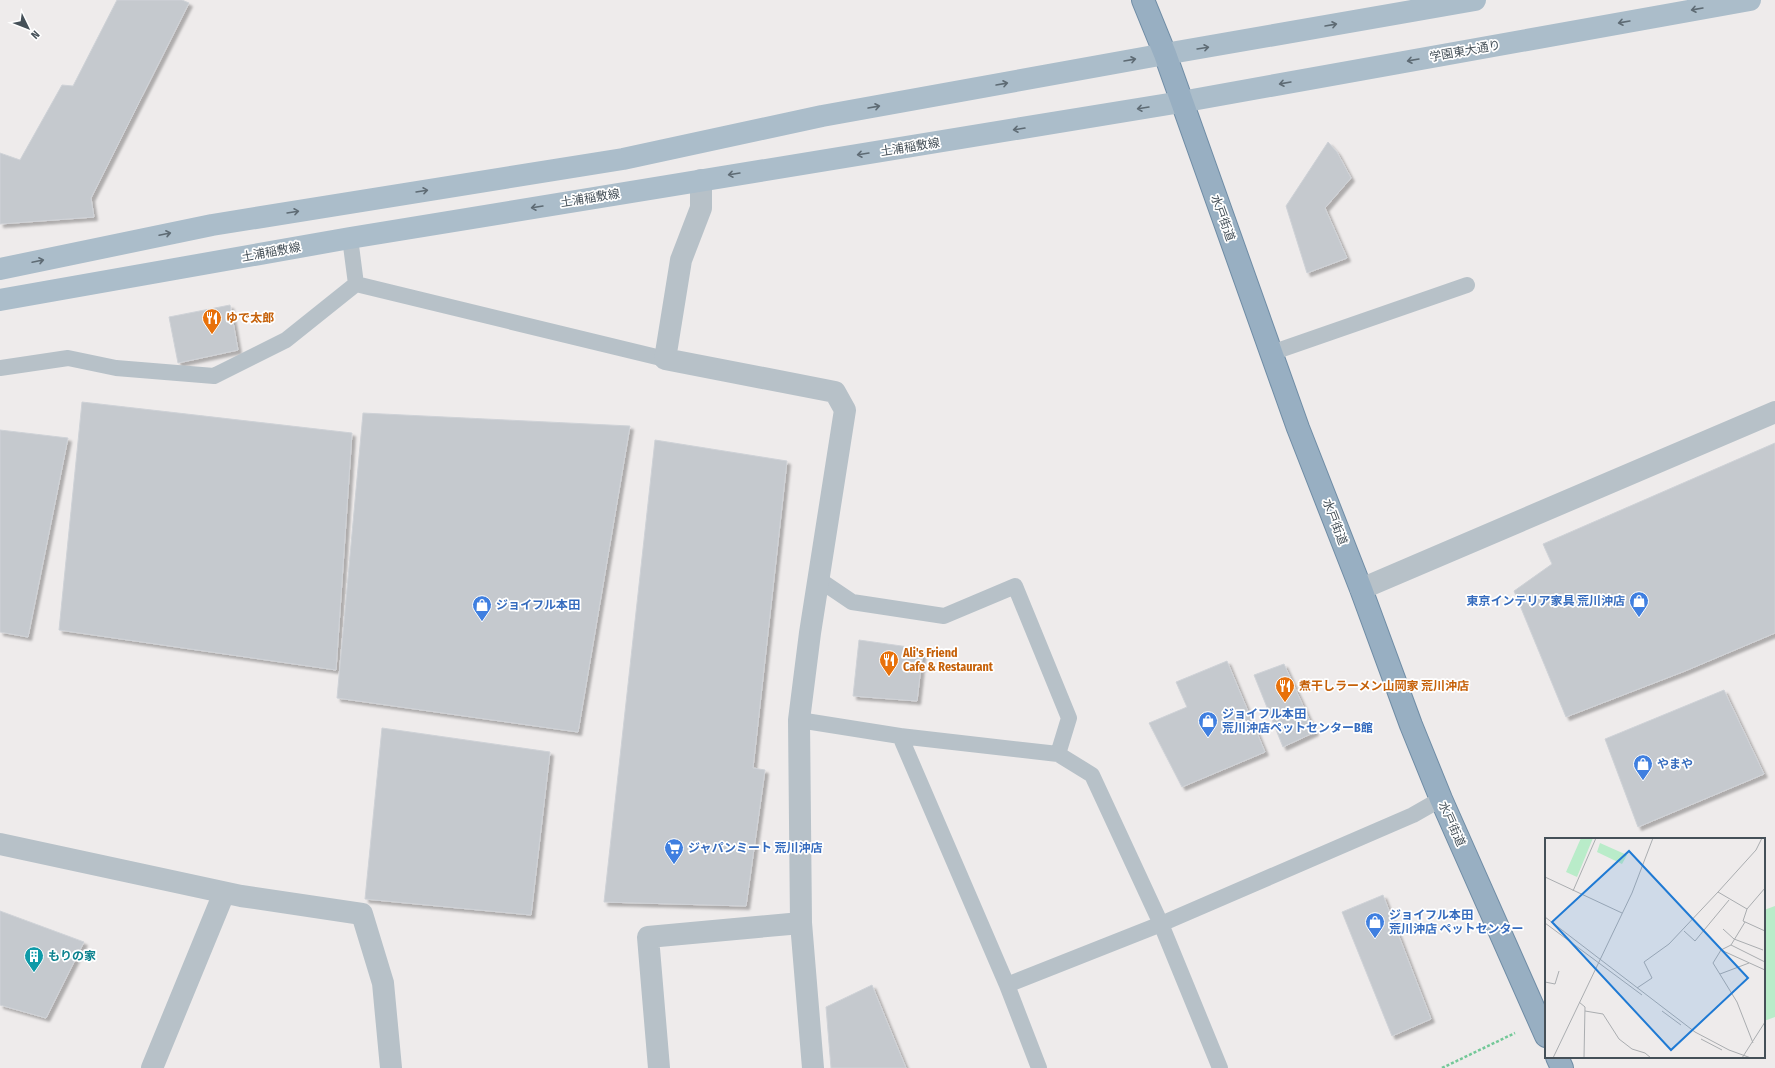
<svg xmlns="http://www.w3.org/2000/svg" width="1775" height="1068" viewBox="0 0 1775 1068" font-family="'Fira Sans Condensed','Noto Sans JP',sans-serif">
<defs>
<filter id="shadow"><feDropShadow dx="3.5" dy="3.5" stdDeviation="1" flood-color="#0004"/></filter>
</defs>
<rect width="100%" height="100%" fill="#eeebeb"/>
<path fill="#b9ecc9" d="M1775,906V1017L1764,1021V910Z"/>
<path fill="#c5c9ce" stroke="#cfd2d7" filter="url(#shadow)" d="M117,0H182L189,3L91,198L94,217L0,224V153L20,160L62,85L73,86Z
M1328,142L1337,152L1351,178L1325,208L1347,258L1307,273L1286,206Z
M230,305L238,350L178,363L169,317Z
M82,402L352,433L336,670L59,630Z
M363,413L630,426L578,732L337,698Z
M0,430L68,438L28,637L0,632Z
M655,440L787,461L753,768L765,770L746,906L604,902Z
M1775,443V633L1685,671L1566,717L1514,591L1552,564L1543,544Z
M859,640L923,649L917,701L853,696Z
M1227,661L1265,752L1182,787L1149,723L1187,707L1176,682Z
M1284,664L1315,732L1283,747L1254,675Z
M1724,690L1764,774L1638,827L1605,739Z
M382,728L550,752L531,915L365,899Z
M1383,895L1431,1019L1392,1036L1342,912Z
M0,911L84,942L46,1018L0,1005Z
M872,985L906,1068H831L826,1007Z"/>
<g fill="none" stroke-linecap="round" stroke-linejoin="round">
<g stroke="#6f8ca5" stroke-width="24">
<path id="trunk" d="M1143,0L1165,54L1298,428L1361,589L1411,725L1441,799L1546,1036
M1557,1057L1562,1068"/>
</g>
<path stroke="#73c898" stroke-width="2.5" stroke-dasharray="3 2" stroke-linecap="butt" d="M1442,1068L1515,1033"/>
<path stroke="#b7c1c8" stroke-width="16" d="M350,238L356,284L665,359
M1271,353L1467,285
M0,368L68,358L116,368L214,376L286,340L356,284
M818,579L852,602L944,616L1015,586L1069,718L1058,754
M799,720L900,736L1007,985L1039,1068
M900,736L1058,754L1092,775L1161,924L1220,1068
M1007,985L1161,924L1413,815L1441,799"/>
<path stroke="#b7c1c8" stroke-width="22" d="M701,180V208L681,260L665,359L835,392L845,410L810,633L799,720L801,923L813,1068
M1361,589L1775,412
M0,844L241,896L362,914L383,983L391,1068
M152,1068L224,893
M659,1068L648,937L801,923"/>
<path stroke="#abbdca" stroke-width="22" d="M0,269L212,225L623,159L822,116L1165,54L1475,0
M0,300L350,238L1181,102L1750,0"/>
<use href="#trunk" stroke="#98afc2" stroke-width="22"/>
</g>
<defs><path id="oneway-shaft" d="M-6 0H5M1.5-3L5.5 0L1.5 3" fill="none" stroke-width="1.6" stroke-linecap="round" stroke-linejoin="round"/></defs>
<g stroke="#5e6b74">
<use href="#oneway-shaft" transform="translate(1697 9) rotate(170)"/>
<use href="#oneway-shaft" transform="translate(1624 22) rotate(170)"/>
<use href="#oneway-shaft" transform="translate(1331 25) rotate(-10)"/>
<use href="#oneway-shaft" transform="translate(1203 48) rotate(-9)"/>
<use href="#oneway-shaft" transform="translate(1130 60) rotate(-10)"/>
<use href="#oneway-shaft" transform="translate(1413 60) rotate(170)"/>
<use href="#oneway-shaft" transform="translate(1285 83) rotate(170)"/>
<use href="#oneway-shaft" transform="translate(1002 84) rotate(-10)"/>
<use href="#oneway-shaft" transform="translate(874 107) rotate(-10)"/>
<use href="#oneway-shaft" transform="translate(1143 108) rotate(171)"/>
<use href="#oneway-shaft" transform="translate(1019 129) rotate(171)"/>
<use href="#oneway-shaft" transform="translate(863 154) rotate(171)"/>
<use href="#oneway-shaft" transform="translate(734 174) rotate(171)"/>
<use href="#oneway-shaft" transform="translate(422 191) rotate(-9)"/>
<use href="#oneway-shaft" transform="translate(537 207) rotate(171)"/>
<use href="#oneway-shaft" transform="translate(293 212) rotate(-9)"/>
<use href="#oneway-shaft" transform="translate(165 234) rotate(-12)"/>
<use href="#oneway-shaft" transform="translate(38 261) rotate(-12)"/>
</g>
<defs>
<g id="restaurant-pin" transform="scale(1)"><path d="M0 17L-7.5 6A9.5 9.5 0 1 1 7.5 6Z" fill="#e8710a" stroke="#fff"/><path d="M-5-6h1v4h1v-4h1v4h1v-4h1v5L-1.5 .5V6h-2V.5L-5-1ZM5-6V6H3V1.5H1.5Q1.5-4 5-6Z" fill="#fff"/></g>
<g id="shop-pin" transform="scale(1)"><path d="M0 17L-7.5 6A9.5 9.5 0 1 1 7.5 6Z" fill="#3f7fe0" stroke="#fff"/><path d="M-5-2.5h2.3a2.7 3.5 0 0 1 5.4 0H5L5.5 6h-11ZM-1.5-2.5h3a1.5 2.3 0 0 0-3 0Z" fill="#fff"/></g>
<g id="supermarket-pin" transform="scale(1)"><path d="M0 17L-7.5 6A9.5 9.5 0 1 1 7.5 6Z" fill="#3f7fe0" stroke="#fff"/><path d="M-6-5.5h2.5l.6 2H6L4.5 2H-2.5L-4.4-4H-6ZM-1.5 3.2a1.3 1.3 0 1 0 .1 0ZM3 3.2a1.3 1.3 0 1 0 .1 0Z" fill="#fff"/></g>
<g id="building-pin" transform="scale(1)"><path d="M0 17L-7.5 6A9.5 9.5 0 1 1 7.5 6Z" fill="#0f9aa8" stroke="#fff"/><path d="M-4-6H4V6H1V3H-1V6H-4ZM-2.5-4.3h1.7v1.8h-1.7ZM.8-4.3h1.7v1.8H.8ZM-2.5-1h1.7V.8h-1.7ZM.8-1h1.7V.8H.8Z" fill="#fff"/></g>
</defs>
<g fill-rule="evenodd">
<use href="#restaurant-pin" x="212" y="318"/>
<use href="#shop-pin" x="1639" y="601"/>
<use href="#shop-pin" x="482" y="605"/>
<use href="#restaurant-pin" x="889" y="660"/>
<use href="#restaurant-pin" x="1285" y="686"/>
<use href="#shop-pin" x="1208" y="721"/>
<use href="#shop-pin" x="1643" y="764"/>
<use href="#supermarket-pin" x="674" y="848"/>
<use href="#shop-pin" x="1375" y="922"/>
<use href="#building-pin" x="34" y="956"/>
</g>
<g text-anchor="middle" stroke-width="3.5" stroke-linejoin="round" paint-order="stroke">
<g font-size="12" fill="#455058" stroke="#fff">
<text transform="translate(1465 51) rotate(-10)" y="4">学園東大通り</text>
<text transform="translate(910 147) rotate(-9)" y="4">土浦稲敷線</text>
<text transform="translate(590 198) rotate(-9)" y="4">土浦稲敷線</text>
<text transform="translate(1223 218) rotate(70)" y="4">水戸街道</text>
<text transform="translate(271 252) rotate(-10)" y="4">土浦稲敷線</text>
<text transform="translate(1335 522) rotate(69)" y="4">水戸街道</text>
<text transform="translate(1452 824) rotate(66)" y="4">水戸街道</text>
</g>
<g font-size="12" font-weight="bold" fill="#c56008" stroke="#fff" text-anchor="start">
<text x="226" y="322">ゆで太郎</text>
<text x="903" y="657">Ali's Friend<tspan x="903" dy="14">Cafe &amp; Restaurant</tspan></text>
<text x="1299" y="690">煮干しラーメン山岡家 荒川沖店</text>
</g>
<g font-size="12" font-weight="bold" fill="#366cbe" stroke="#fff" text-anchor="start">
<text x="1625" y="605" text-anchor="end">東京インテリア家具 荒川沖店</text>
<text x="496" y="609">ジョイフル本田</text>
<text x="1222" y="718">ジョイフル本田<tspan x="1222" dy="14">荒川沖店ペットセンターB館</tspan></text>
<text x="1657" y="768">やまや</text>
<text x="688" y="852">ジャパンミート 荒川沖店</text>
<text x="1389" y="919">ジョイフル本田<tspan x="1389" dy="14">荒川沖店 ペットセンター</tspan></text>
</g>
<g font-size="12" font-weight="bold" fill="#0d838f" stroke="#fff" text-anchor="start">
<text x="48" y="960">もりの家</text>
</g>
</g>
<g transform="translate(1545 838)">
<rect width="220" height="220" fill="#eeebeb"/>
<path d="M36,0H48L32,39L21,34ZM55,5L82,17L77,26L52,14Z" fill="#b9ecc9"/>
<path fill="none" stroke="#aaadb0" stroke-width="1" d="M0,39L77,75M28,53L51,0M173,54L211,12L217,0M202,71L198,83L220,93M0,79L150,194L184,212L206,220M200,84L186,107L176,112L168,125L192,164L208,205M0,85L97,157M178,91L189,101L218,112M139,93L150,103L184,62M186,107L220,124M176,112L220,132M175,136L204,125M0,144L10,146L14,133M92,150L107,140L99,124L124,106L173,54L202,71L220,50M34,164L40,169L39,220M40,173L58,176L74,201L87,211L100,215L106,220M117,173L136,187M156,201L177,212M8,220L87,55L108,0M197,220L220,184"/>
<path fill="#1f7ad4" fill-opacity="0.15" stroke="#1f7ad4" stroke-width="2" d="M84,13L203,140L126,212L7,84Z"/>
<rect width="220" height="220" fill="none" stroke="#455058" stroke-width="2"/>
</g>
<g transform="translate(28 28) rotate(133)" stroke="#ffffff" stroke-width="3" paint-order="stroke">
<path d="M0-3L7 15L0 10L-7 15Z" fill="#455058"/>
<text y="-6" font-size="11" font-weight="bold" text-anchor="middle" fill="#455058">N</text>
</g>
</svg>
